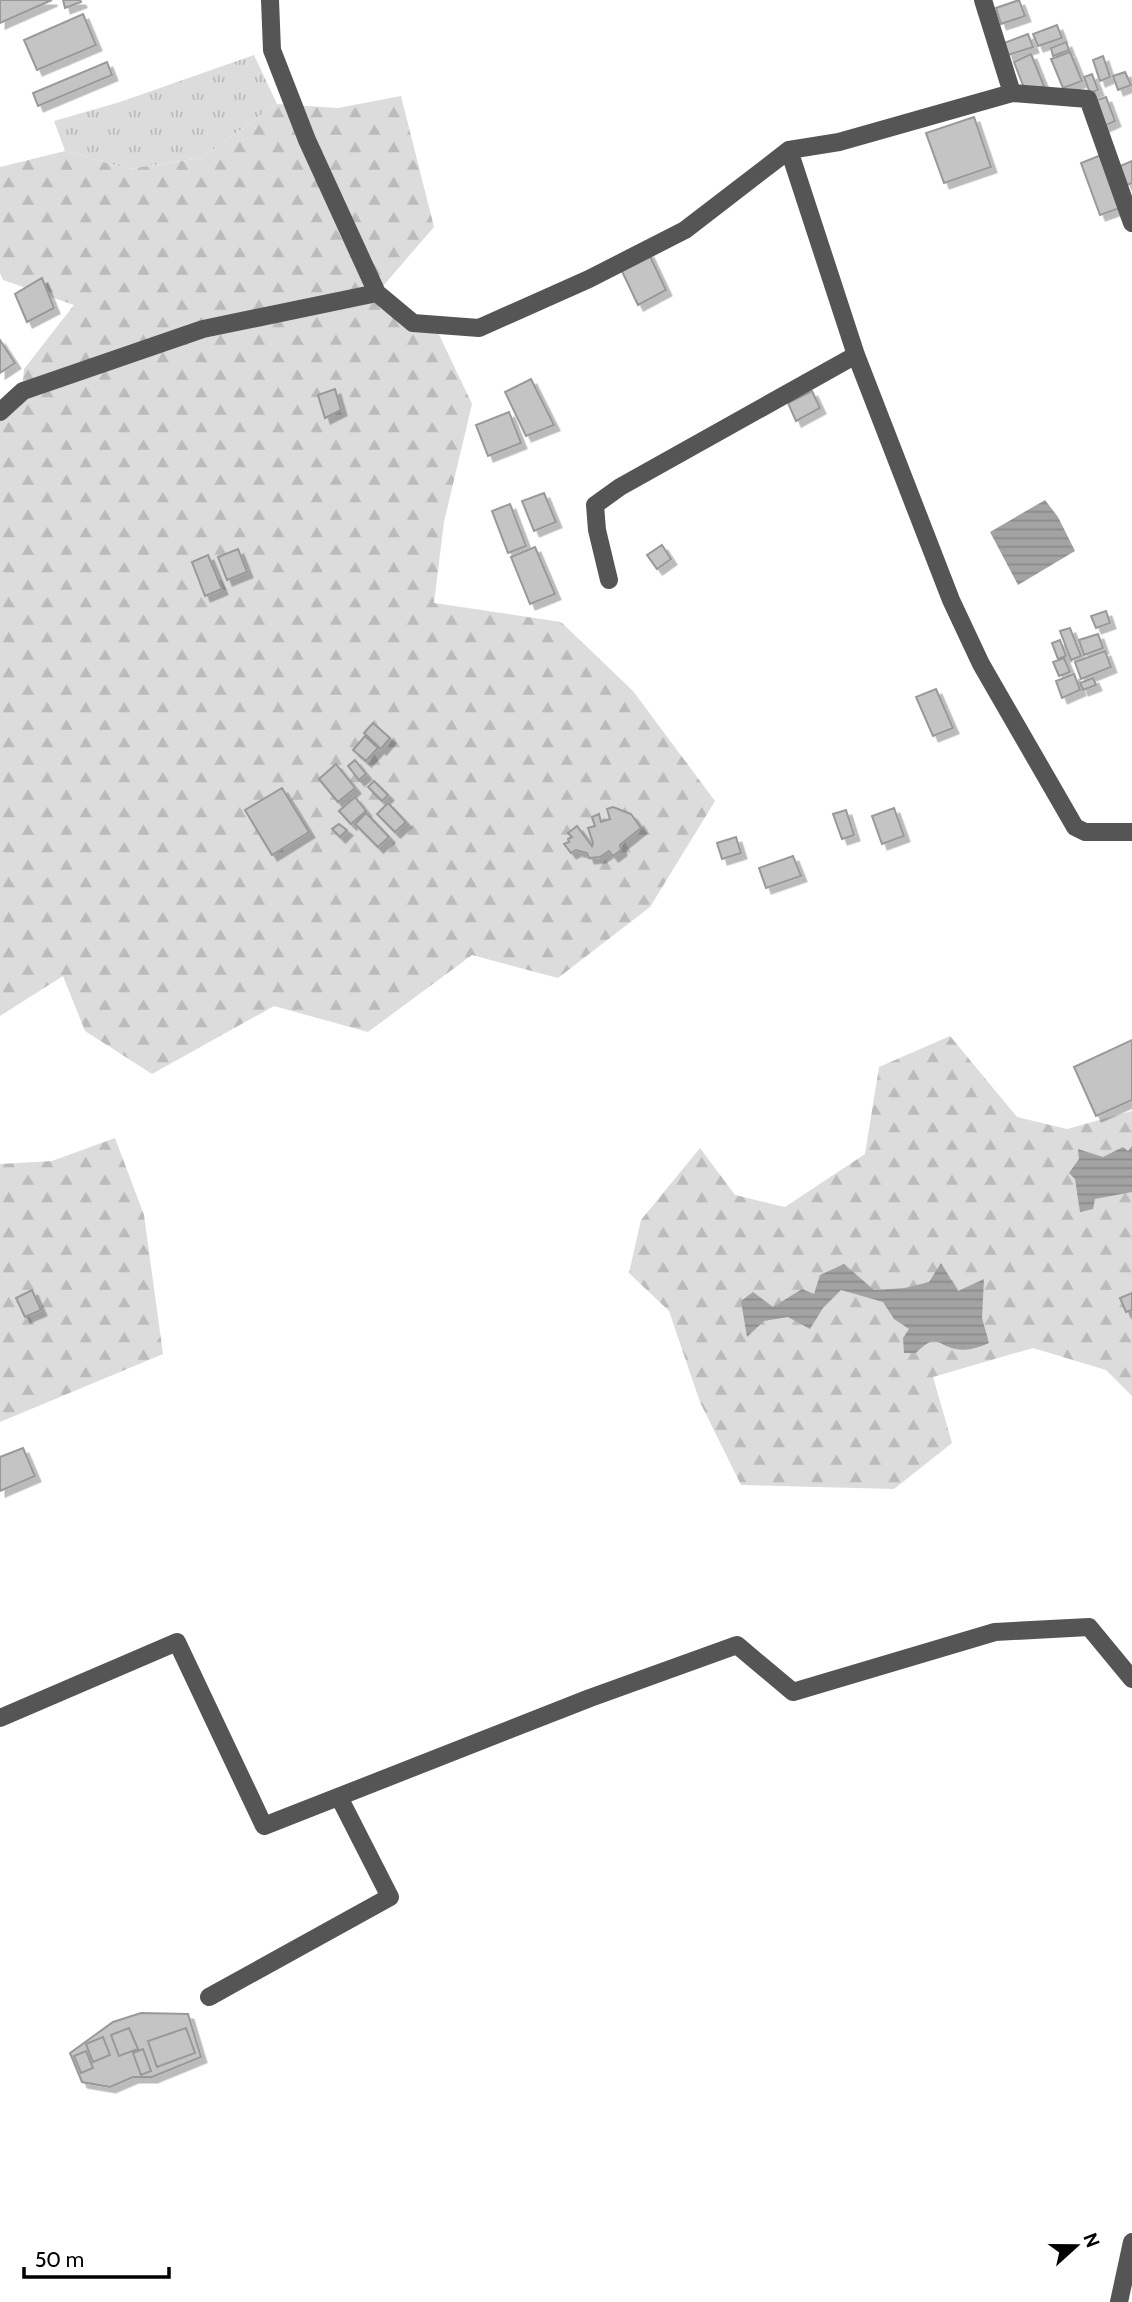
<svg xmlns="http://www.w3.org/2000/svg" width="1132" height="2302" viewBox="0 0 1132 2302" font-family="Cabin,sans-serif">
<defs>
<pattern id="grass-tufts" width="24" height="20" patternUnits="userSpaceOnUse" patternTransform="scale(1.75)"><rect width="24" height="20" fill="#dcdcdc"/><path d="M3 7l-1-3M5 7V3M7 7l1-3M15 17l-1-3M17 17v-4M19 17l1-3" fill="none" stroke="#bbb"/></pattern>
<pattern id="forest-firs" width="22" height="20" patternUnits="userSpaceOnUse" patternTransform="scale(1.75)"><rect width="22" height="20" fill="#dcdcdc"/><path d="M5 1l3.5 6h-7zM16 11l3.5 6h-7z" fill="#bbb"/></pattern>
<pattern id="water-rules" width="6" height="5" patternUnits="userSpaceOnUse" patternTransform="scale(1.75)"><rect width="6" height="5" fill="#a3a3a3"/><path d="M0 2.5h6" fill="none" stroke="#8b8b8b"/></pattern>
<filter id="shadow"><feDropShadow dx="5.5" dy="5.5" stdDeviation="0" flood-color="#0004"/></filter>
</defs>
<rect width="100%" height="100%" fill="#fff"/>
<path fill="url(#grass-tufts)" d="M254,55L277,104L201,158L128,169L65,151L54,121L120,102Z"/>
<path fill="url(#forest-firs)" d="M401,96L434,227L377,293L434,324L472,404L444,522L434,603L561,622L633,691L715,801L650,907L558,978L472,955L368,1032L274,1006L152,1074L85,1031L63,976L0,1016V410L22,391L24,369L74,305L3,280L0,273V167L65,151L128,169L201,158L277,104L338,108Z
M950,1036L1017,1117L1067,1129L1132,1111V1396L1106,1370L1033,1348L933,1377L952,1443L894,1489L741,1485L700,1402L669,1311L629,1273L641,1220L700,1148L735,1195L785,1207L865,1154L879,1067Z
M115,1138L144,1215L163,1354L0,1422V1164L52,1161Z"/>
<path fill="url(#water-rules)" d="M1045,500L1058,517L1075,551L1018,585L990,532Z
M1132,1146V1192L1095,1199L1093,1209L1080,1212L1075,1179L1069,1173L1079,1159L1078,1149L1103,1157L1123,1147L1128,1151Z
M941,1263L958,1291L984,1279L982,1318L989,1343C978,1348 967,1351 956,1349C935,1345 938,1332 916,1353H904L903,1338L909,1329L894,1319L883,1302L841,1290L823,1308L810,1329L788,1317L764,1321L747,1337L741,1301L753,1292L773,1307L802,1289L814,1294L820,1275L844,1264L874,1290L905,1288L929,1282Z"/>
<path fill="#c4c4c4" stroke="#999" stroke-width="2" filter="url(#shadow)" d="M0,0H52L0,23Z
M63,0H80L81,2L65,8Z
M1019,0L1025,16L1001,24L996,8Z
M83,14L96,45L37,70L24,40Z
M1057,25L1062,38L1038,46L1033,34Z
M1028,34L1033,47L1008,55L1004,43Z
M1066,42L1069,50L1053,56L1051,48Z
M1070,52L1082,81L1063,88L1051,59Z
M1031,54L1044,86L1026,93L1014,62Z
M1103,56L1110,77L1100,81L1093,60Z
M107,62L112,75L38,106L33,93Z
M1125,72L1131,85L1118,90L1113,76Z
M1092,74L1098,90L1090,93L1084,77Z
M1106,97L1115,121L1104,126L1094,101Z
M974,117L991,167L944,183L926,133Z
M1101,155L1120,208L1100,215L1081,163Z
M1132,161V183L1127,185L1120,166Z
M648,252L666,290L638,305L619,265Z
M42,278L54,308L27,322L15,294Z
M0,340L15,363L0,373Z
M531,379L554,425L526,436L505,392Z
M335,389L341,410L325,418L318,395Z
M812,391L820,408L796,421L788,403Z
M509,412L521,443L488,456L476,425Z
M544,493L556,522L534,531L522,501Z
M510,504L526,546L508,553L492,511Z
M662,545L671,559L657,569L647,555Z
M535,547L555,594L530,604L511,557Z
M238,549L247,572L227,580L218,557Z
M208,555L222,589L205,596L192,562Z
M1106,611L1110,623L1096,628L1091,616Z
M1070,628L1081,656L1071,660L1060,631Z
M1098,634L1103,648L1084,655L1079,640Z
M1060,640L1066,656L1058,659L1052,643Z
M1105,651L1111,667L1081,679L1075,662Z
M1064,658L1070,672L1059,676L1053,662Z
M1074,674L1080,690L1062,698L1056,681Z
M1093,678L1096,685L1083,690L1080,683Z
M936,689L953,728L933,736L916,697Z
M373,723L390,738L381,749L364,733Z
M365,736L378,748L366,761L353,750Z
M355,760L366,774L359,780L348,766Z
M336,764L355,788L338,802L319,779Z
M374,781L388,795L382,801L368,787Z
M282,788L309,832L272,855L245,810Z
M355,797L366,811L351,824L339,811Z
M388,803L406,822L395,832L377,814Z
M613,807L631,814L641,828L620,845L621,850L613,856L609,851L600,857L589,858L587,853L576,850L571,853L564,844L569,842L568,839L572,837L568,833L577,826L592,846L593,843L588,828L595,826L592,817L599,814L601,822L610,819L607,809Z
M894,808L904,836L882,844L872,816Z
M846,810L854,835L842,839L833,814Z
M366,813L389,837L378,847L355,824Z
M339,824L347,830L340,837L332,829Z
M736,837L741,853L722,859L717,843Z
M793,856L801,876L766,888L759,868Z
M1132,1040V1100L1096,1116L1074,1067Z
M32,1290L41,1310L25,1317L16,1298Z
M1132,1293V1310L1126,1312L1120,1298Z
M23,1448L35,1476L0,1491V1457Z
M141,2013L188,2014L201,2057L152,2077H133L110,2087L82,2082L70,2053L113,2022Z
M129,2028L138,2049L119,2056L111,2035Z
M186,2028L195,2053L157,2067L148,2041Z
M103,2037L110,2055L93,2062L86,2044Z
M143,2049L151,2071L141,2075L133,2053Z
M86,2051L93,2068L81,2073L74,2056Z"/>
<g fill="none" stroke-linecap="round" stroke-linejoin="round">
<path stroke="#555" stroke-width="18" d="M270,0L272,50L307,140L377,293
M983,0L1012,93
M789,150L856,355L951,600L981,664L1075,827L1085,832H1132
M0,412L23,391L203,329L377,293L413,323L479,328L589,279L685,230L789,150L839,142L1012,93L1088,99L1132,223
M609,580L597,530L595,505L620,487L856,355
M0,1718L177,1642L264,1826L590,1698L737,1645L793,1692L995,1632L1089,1627L1132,1679
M209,1997L390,1897L339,1797
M1119,2302L1132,2242"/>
</g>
<g transform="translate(1076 2246) rotate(69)" stroke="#ffffff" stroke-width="5" paint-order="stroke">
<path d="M0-5L12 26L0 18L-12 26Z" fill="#000000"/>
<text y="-10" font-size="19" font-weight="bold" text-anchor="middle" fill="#000000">N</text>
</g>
<path d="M24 2267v10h145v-10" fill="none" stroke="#000000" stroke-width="3.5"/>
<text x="35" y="2267" font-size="21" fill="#000000" stroke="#ffffff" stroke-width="5" paint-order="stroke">50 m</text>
</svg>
